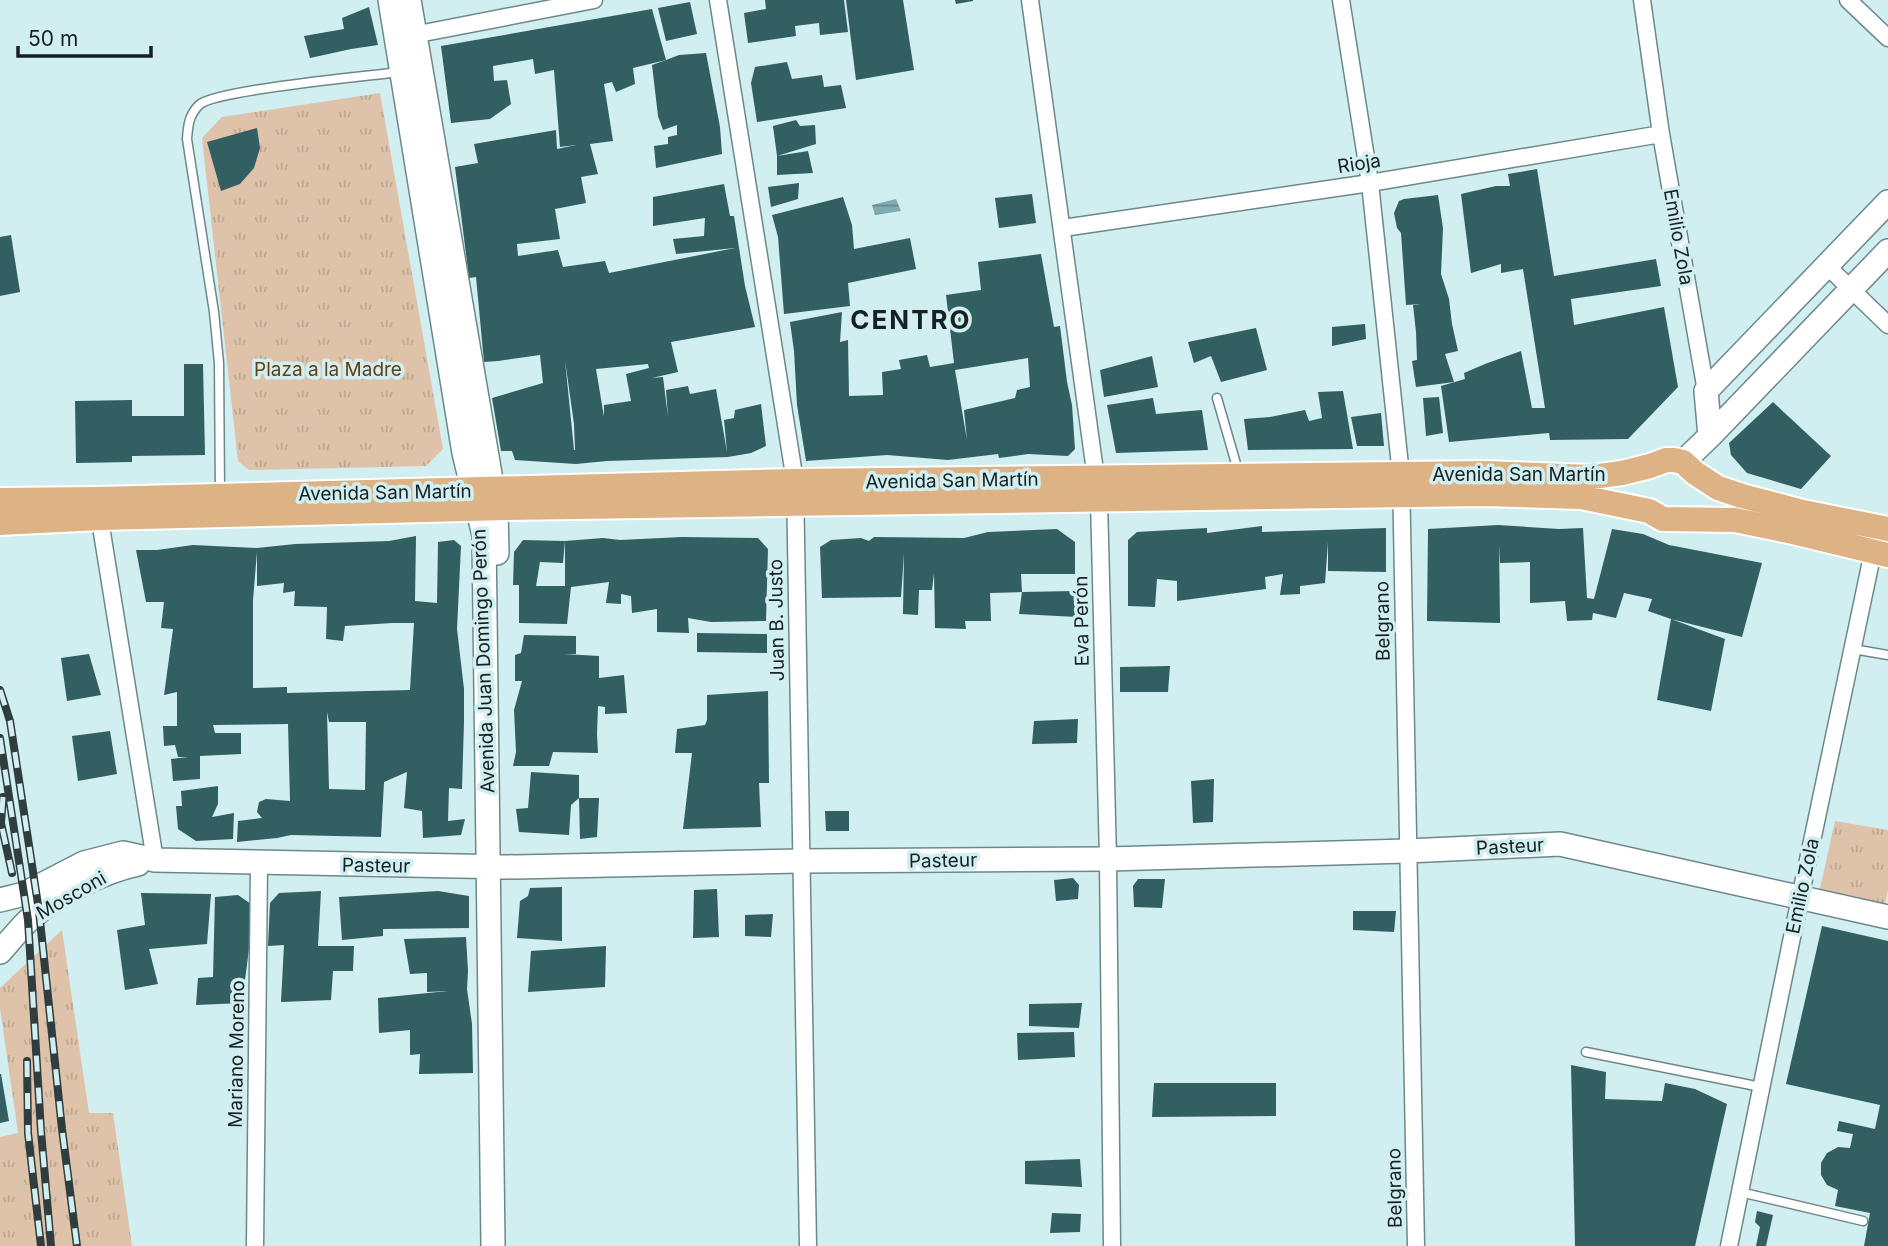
<svg xmlns="http://www.w3.org/2000/svg" width="1888" height="1246" viewBox="0 0 1888 1246" font-family="Inter,sans-serif">
<defs>
<pattern id="grass-tufts" width="24" height="20" patternUnits="userSpaceOnUse" patternTransform="scale(1.75)"><rect width="24" height="20" fill="#dec3aa"/><path d="M3 7l-1-3M5 7V3M7 7l1-3M15 17l-1-3M17 17v-4M19 17l1-3" fill="none" stroke="#bea792"/></pattern>
<pattern id="water-rules" width="6" height="5" patternUnits="userSpaceOnUse" patternTransform="scale(1.75)"><rect width="6" height="5" fill="#7eadb1"/><path d="M0 2.5h6" fill="none" stroke="#668c90"/></pattern>
</defs>
<rect width="100%" height="100%" fill="#d1eef0"/>
<path fill="url(#grass-tufts)" d="M380,93L443,449L426,466L249,470L238,461L202,138L222,117Z
M1835,821L1888,830V890L1884,908L1819,893Z
M62,930L89,1113H113L132,1246H0V1137L18,1133L0,1008V988Z"/>
<path fill="url(#water-rules)" d="M896,199L901,211L875,215L872,205Z"/>
<path fill="#315f62" fill-rule="evenodd" d="M765,0H844L848,32L820,35L819,23L795,26L796,36L748,43L744,13L766,9Z
M846,0H903L914,70L856,80Z
M955,0H973V1L956,4Z
M690,2L697,34L666,41L658,8Z
M369,7L378,45L351,49L310,58L304,36L344,29L342,18Z
M652,9L666,60L679,55L706,53L720,127L722,154L656,168L654,146L668,144V137L677,135V125L663,130L658,116L652,65L666,60L633,68L635,84L616,92L612,82L604,84L613,141L590,144L598,174L581,177L586,203L555,209L560,239L517,244L518,256L558,250L563,267L605,261L609,273L735,248L676,254L673,239L704,236L705,218L653,226V197L724,184L730,216H734L745,286L755,327L671,342L678,372L652,378L663,377L668,417L666,390L688,386L690,394L716,389L727,452L724,420L734,418L735,410L761,404L766,446L751,453L728,457L607,461L576,464L515,460L512,451H501L492,398L543,383L540,355L498,361L484,362L476,277L469,278L455,167L478,163L474,144L556,130L557,149L576,145L560,147L554,70L535,74L533,59L493,66L494,81L507,80L511,104L490,119L451,123L441,46ZM565,360L574,424L575,450H574ZM648,364L649,368L626,374L631,401L604,405V417L596,369Z
M787,62L792,79L822,75L824,87L841,85L846,108L757,122L751,83L755,67Z
M796,120L800,126L815,125L816,144L777,156L808,151L813,173L777,175V156L773,126Z
M257,128L260,148L254,168L240,184L221,191L207,142Z
M1537,169L1554,276L1656,259L1661,286L1571,299L1574,325L1664,307L1678,387L1628,439L1550,440L1549,433L1449,442L1441,386L1465,379L1464,373L1485,364L1521,351L1532,408H1545L1523,269L1501,273V264L1471,273L1461,194L1496,186H1510L1508,174Z
M799,183L798,199L771,207L768,187Z
M1032,194L1036,223L999,228L995,198Z
M1438,195L1443,228L1441,274L1449,299L1452,324L1458,351L1445,354L1454,382L1416,387L1412,361L1417,360L1416,332L1413,305L1421,304L1406,305L1401,233L1397,228L1394,213L1399,201L1404,199Z
M843,197L852,225L854,249L910,238L916,269L848,283L850,306L784,314L778,237L772,215Z
M11,235L20,292L0,296V237Z
M1041,254L1054,327L1060,326L1067,382L1072,405L1075,449L1068,456L1028,454L999,458L998,454L948,460L887,455L806,461L797,405L794,351L790,322L842,312L840,342L848,340L849,396L883,395L882,372L901,369L899,360L927,355L930,367L954,363L946,295L981,290L978,262ZM1028,358L1030,387L1017,390L1015,398L964,410L967,440L955,370Z
M1365,324L1366,339L1332,346V327Z
M1256,328L1267,370L1221,382L1211,356L1194,363L1188,342Z
M1152,356L1158,387L1104,397L1100,370Z
M184,364H203L205,455L132,456V462L76,463L75,401L132,400V416H184Z
M1343,391L1353,449L1248,450L1244,419L1270,417L1305,410L1309,421L1322,418L1318,392Z
M1439,397L1443,433L1426,436L1423,398Z
M1153,398L1156,414L1202,410L1208,450L1116,453L1107,405Z
M1773,402L1831,456L1801,489L1747,473L1731,455L1729,443Z
M1381,413L1384,446H1357L1351,417Z
M1498,525L1559,529L1583,528L1587,598L1594,599L1612,529L1643,534L1669,545L1762,563L1742,637L1671,619L1725,639L1711,711L1657,700L1671,619L1648,611L1652,599L1624,593L1616,618L1593,613L1592,620L1567,621L1565,601L1530,603V562L1500,563L1499,545L1500,623L1427,621L1428,529Z
M1262,526V532L1386,528V572L1328,571V542L1325,583L1300,586V594L1280,595L1283,574L1265,577L1266,589L1177,601V581L1157,579L1155,607L1128,606V540L1137,532L1207,528V533Z
M1057,529L1075,542V574H1021L1022,592L990,593L991,621H965L966,629L935,628L934,573L932,590H919L918,615L903,614L904,553L901,597L822,598L820,547L831,540L861,538L869,541L874,537L964,538L988,532Z
M416,536L415,601L437,603L438,542L454,540L461,546L457,629L464,689V722L462,789L449,788L448,821L465,819L461,835L423,838L422,811L404,808L407,772L384,782L381,837L291,835L277,838L237,842L238,821L262,818L257,812L259,802L266,799L290,801L288,724L213,725L215,733H241V754L200,756V779L173,781L171,759L188,757H178L175,745L164,746L163,726H177V692L164,695L173,629L161,628L164,602H146L136,550H157L193,545L257,548L295,544L389,541ZM257,552V586L284,583L283,593L295,591L294,606L327,607L326,639L343,641L345,626L392,623H414L410,690L287,693V687L253,688V600ZM327,712L329,722H366L365,790L329,789Z
M682,537L758,538L768,549L766,621L711,622L688,618L689,633L657,632V609L632,613L631,596L621,594V604L606,603L609,582L571,587L567,624L519,623V585H513L514,552L523,540L565,541L603,538L620,540ZM565,541V586H536L540,562L563,563Z
M1075,591L1077,617L1019,614L1022,592Z
M697,633L767,634V653L697,652Z
M524,635L576,636V654H564L599,656V678L624,675L627,713L605,714V707L598,706L597,734L598,753L553,752L549,766H513L516,752L514,710L522,681H515V655L521,653Z
M89,654L101,695L67,701L61,658Z
M1170,666L1168,692H1120V667Z
M768,691L769,783H759L761,827L683,829L692,753H675L677,729L705,725L707,720V695Z
M1078,719L1077,743L1032,744L1034,721Z
M110,731L117,774L78,781L72,736Z
M531,772L579,775V798L571,805L569,835L519,832L516,809L528,808Z
M1214,779L1213,822L1193,823L1191,781Z
M218,786V804L212,817L234,813L233,839L196,841L178,829L176,806H182L181,791Z
M579,798H599L597,837L580,839Z
M825,811H849V831H826Z
M1073,878L1079,885L1078,899L1056,901L1054,880Z
M1138,879H1165L1162,908L1134,907L1133,886Z
M562,887V941L517,938L520,901L528,896L530,888Z
M717,889L719,937L693,938L694,890Z
M321,891L318,946H354L353,971H333L331,1000L281,1002L284,945L268,946L270,903L279,893Z
M438,891L469,896V928L383,929V936L342,940L339,897Z
M141,893L211,894L207,944L149,949L158,984L125,990L117,930L145,925Z
M238,895L251,904L249,949L242,1003L196,1005L198,978L213,977L215,897Z
M1353,911H1396L1394,932L1353,930Z
M773,914L771,937L745,936V915Z
M1822,926L1888,941V1246H1864L1870,1213L1835,1206L1838,1190L1827,1185L1821,1175V1163L1827,1153L1838,1147L1850,1148L1853,1134L1837,1131L1839,1121L1875,1129L1880,1105L1786,1084Z
M466,937L468,971L467,989L472,1024L473,1073L419,1074L420,1054L410,1055V1030L379,1033L378,998L448,991L427,992V973L410,974L404,939Z
M606,946L605,987L528,992L531,951Z
M1082,1003L1079,1028L1029,1026V1004Z
M1074,1032L1075,1057L1018,1060L1017,1033Z
M1571,1065L1606,1072L1605,1099L1662,1101L1665,1083L1695,1089L1727,1104L1695,1246H1575Z
M0,1074H1L9,1121L0,1123Z
M1154,1083H1276V1116L1152,1117Z
M1080,1159L1082,1187L1025,1184V1161Z
M1757,1211L1773,1215L1766,1246H1756L1760,1227L1755,1222Z
M1052,1213L1081,1214L1080,1232L1050,1233Z"/>
<g fill="none" stroke-linecap="round" stroke-linejoin="round">
<g stroke="#6d888a" stroke-width="11">
<path id="lane" d="M1217,398L1239,474
M220,494L219,363L214,312L187,139C188,125 189,115 199,105C214,90 369,76 400,72
M1853,649L1888,655
M1586,1052L1761,1087
M1740,1192L1863,1221"/>
</g>
<g stroke="#6d888a" stroke-width="19">
<path id="street" d="M718,0L795,481L808,1246
M1030,0L1099,500L1108,859L1112,1246
M1341,0L1370,183L1401,475L1416,1246
M1642,0L1661,134L1706,391
M1848,0L1888,38
M408,36L594,0
M1063,228L1370,183L1661,134
M1827,266L1888,325
M98,508L155,860
M255,1246L259,863
M1729,1246L1800,898L1875,542"/>
</g>
<g stroke="#6d888a" stroke-width="26">
<path id="secondary" d="M390,0L464,453L484,535L493,1246
M409,0L496,509L497,553
M1710,436L1888,251
M1683,462L1710,436L1706,391L1888,202
M0,900L24,894L84,863L123,853L155,860L515,867L801,861L1108,859L1407,851L1560,844L1888,917
M0,952C10,941 19,929 30,919C56,895 104,871 138,864"/>
</g>
<g stroke="#fff" stroke-width="28">
<path id="primary" d="M0,500L97,499L795,481L1484,473L1592,477L1622,473L1650,466L1666,460H1674L1683,462L1695,473L1718,488L1742,496L1803,512L1888,529
M0,523L100,518L507,508L1485,494L1581,497L1649,511L1663,519L1735,520L1793,532L1888,555"/>
</g>
<use href="#lane" stroke="#fff" stroke-width="8"/>
<use href="#street" stroke="#fff" stroke-width="16"/>
<use href="#secondary" stroke="#fff" stroke-width="23"/>
<use href="#primary" stroke="#ddb385" stroke-width="24"/>
<g stroke="#303d3e" stroke-width="8">
<path id="rail" d="M0,690L10,721L39,911L62,1129L77,1246
M0,738L28,920L41,1131L51,1246
M3,797L1,823L12,873
M27,1061L28,1133L41,1246"/>
</g>
<use href="#rail" stroke="#d1eef0" stroke-width="5" stroke-dasharray="16" stroke-linecap="butt"/>
</g>
<g text-anchor="middle" stroke-width="7" stroke-linejoin="round" paint-order="stroke">
<g font-size="19" fill="#162122" stroke="#d1eef0">
<text transform="translate(1359 163) rotate(-9)" y="7">Rioja</text>
<text transform="translate(1679 237) rotate(80)" y="7">Emilio Zola</text>
<text x="1519" y="481">Avenida San Martín</text>
<text transform="translate(952 480) rotate(-1)" y="7">Avenida San Martín</text>
<text transform="translate(385 492) rotate(-1)" y="7">Avenida San Martín</text>
<text transform="translate(776 620) rotate(-91)" y="7">Juan B. Justo</text>
<text transform="translate(1081 621) rotate(-91)" y="7">Eva Perón</text>
<text transform="translate(1382 621) rotate(-91)" y="7">Belgrano</text>
<text transform="translate(483 661) rotate(-92)" y="7">Avenida Juan Domingo Perón</text>
<text transform="translate(1510 846) rotate(-3)" y="7">Pasteur</text>
<text transform="translate(943 860) rotate(-1)" y="7">Pasteur</text>
<text transform="translate(376 865) rotate(1)" y="7">Pasteur</text>
<text transform="translate(1802 886) rotate(-78)" y="7">Emilio Zola</text>
<text transform="translate(71 895) rotate(-30)" y="7">Mosconi</text>
<text transform="translate(236 1054) rotate(-89)" y="7">Mariano Moreno</text>
<text transform="translate(1394 1188) rotate(-91)" y="7">Belgrano</text>
</g>
<g font-size="19" fill="#673e11" stroke="#d1eef0">
<text x="328" y="376">Plaza a la Madre</text>
</g>
<g font-size="26" font-weight="bold" letter-spacing="2" fill="#162122" stroke="#d1eef0">
<text x="911" y="329">CENTRO</text>
</g>
</g>
<path d="M18 46v10h133v-10" fill="none" stroke="#162122" stroke-width="3.5"/>
<text x="28" y="46" font-size="21" fill="#162122" stroke="#d1eef0" stroke-width="5" paint-order="stroke">50 m</text>
</svg>
